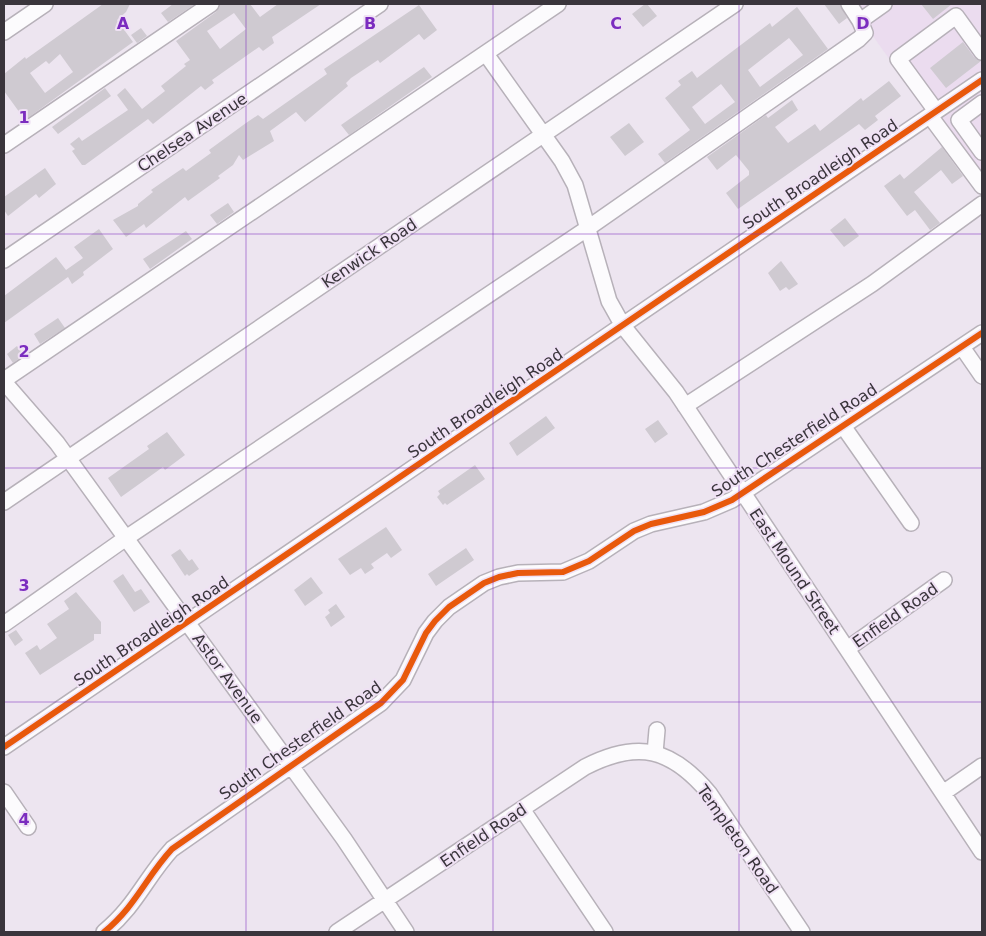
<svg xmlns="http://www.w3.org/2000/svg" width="986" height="936" viewBox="0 0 986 936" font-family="'DejaVu Sans',sans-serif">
<rect width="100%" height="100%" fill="#ede5f0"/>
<path fill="#ebdcef" d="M850,4H982V188L930,116Z"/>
<path fill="#cfcad1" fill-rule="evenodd" d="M103,4H130L126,12L117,20L133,42L25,120L4,91V74L25,57L26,59ZM60,54L73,72L45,93L30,73L46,61L49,64Z
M173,4H195L168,22L161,13Z
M220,4H250L260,17L278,4H321L272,37L274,43L263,51L259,47L212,80L214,83L205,90L201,86L153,124L148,119L85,165H82L72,151L75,149L70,144L79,137L82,141L128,110L117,95L125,88L142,109L165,91L161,86L186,66L184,64L190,60L176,41L216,12ZM234,13L246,29L220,49L207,31Z
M645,4H647L657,16L643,27L632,14Z
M824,4H840L847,18L839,24Z
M921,4H952L933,19Z
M419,5L437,30L424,40L419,34L380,63L378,60L351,78L346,83L348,86L305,122L296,112L270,131L274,141L243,160L239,155L233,165L218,176L220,178L188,201L185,197L146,228L144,224L126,237L113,220L138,206V204L153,192L151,190L164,181L183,168L186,171L211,153L209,150L246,123L258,115L263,119L327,74L324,69Z
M797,7L828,49L665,163L658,154L690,130L665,98L681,85L678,81L692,71L697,78L770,23L772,27ZM789,38L803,55L760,87L748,70ZM721,84L735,102L705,124L692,107Z
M141,28L147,36L137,43L131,35Z
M963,42L974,57L981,61L946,88L930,68Z
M424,67L432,77L349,135L341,125Z
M889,81L901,96L875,116L878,120L865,130L859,124L738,209L726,193L749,175V171L736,155L717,170L707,157L766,115L768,118L792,100L798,110L775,127L788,143L815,124L820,131L861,98L863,101Z
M105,88L111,96L58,134L52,127Z
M629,123L644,142L625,156L610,137Z
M942,147L963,176L952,184L941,170L914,192L940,223L930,230L915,210L907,216L884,186L900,174L904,179Z
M45,168L56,184L39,198L36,194L8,216L4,210V197Z
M228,203L234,212L217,224L210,215Z
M845,218L859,236L844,247L830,230Z
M99,229L113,249L83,272L84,275L72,284L68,277L4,323V296L56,257L66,270L83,258L74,247Z
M186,231L192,239L150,269L143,259Z
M781,261L798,284L789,290L786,287L780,291L768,273Z
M58,318L65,328L40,344L34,334Z
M17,346L24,355L13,363L7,354Z
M546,416L555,428L517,456L509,443Z
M658,420L668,434L655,443L645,429Z
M167,432L185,455L165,470L163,467L121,497L108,478L149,449L147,446Z
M475,465L485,479L447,505L445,503L443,505L437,497L440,494L438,491Z
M386,527L402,550L391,558L387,553L371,564L374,568L365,574L361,568L350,575L338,559Z
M466,548L474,560L436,586L428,574Z
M180,549L189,561L192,559L199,569L189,576L187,574L185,576L171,555Z
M123,574L135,592L141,589L150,602L134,612L113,581Z
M311,577L323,593L305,606L294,590Z
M76,592L101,622V634H94V640L40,675L25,653L37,645L40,650L57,638L47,624L69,609L64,601Z
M336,604L345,617L331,627L325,617L330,613L328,610Z
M16,630L23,640L15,646L8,635Z"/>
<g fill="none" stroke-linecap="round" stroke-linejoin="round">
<g stroke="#b7b1b9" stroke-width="18">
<path id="minor" d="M860,21L884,4
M4,32L45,4
M486,54L562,161L575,185L609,301L623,326L676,392L982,852
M982,103L959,120L982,152
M936,111L898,59L956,16L982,52
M930,116L982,186
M4,145L211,4
M4,260L380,4
M962,347L982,376
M4,380L558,4
M4,382L57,443L344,839L406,932
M685,406L872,284L982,204
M843,426L911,523
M4,502L735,4
M4,624L126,538L588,228L859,39L865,33L860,21L849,4
M847,649L944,580
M4,747L982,80
M655,753L657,730
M4,792L28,827
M943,793L982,766
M522,809L605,932
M104,932C136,906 146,877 172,849L381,703L403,680L426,633L435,621L449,607L484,583L499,577L518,573L563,572L589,561L634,531L651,524L704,512L732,500L982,333
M337,932L585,767C638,740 671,748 709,793L802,932"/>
</g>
<use href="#minor" stroke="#fcfbfd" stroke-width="15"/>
<g stroke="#efe1f4" stroke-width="9">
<path id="cycleway" d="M4,747L982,80
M104,932C136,906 146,877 172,849L381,703L403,680L426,633L435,621L449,607L484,583L499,577L518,573L563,572L589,561L634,531L651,524L704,512L732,500L982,333"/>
</g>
<use href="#cycleway" stroke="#e8590c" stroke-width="6"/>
</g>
<path fill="none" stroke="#7b2cbf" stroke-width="1" stroke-opacity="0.55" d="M246,4V932M493,4V932M739,4V932M4,234H982M4,468H982M4,702H982"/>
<g text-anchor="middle" stroke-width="4" stroke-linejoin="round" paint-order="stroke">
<g font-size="16" fill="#3a353c" stroke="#efe1f4">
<text transform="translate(192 132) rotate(-34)" y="6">Chelsea Avenue</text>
<text transform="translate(820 174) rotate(-34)" y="6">South Broadleigh Road</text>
<text transform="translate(369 253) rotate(-34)" y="6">Kenwick Road</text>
<text transform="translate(485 403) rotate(-34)" y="6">South Broadleigh Road</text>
<text transform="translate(794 440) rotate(-33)" y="6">South Chesterfield Road</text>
<text transform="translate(795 571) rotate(56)" y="6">East Mound Street</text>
<text transform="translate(895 615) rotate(-35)" y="6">Enfield Road</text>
<text transform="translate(151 631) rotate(-34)" y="6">South Broadleigh Road</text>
<text transform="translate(228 678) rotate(54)" y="6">Astor Avenue</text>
<text transform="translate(300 740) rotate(-35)" y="6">South Chesterfield Road</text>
<text transform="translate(483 835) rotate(-34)" y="6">Enfield Road</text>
<text transform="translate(738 839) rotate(55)" y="6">Templeton Road</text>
</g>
</g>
<g font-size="16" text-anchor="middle" font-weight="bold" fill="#7b2cbf" stroke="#efe1f4" stroke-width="4" stroke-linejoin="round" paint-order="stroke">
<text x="123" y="29">A</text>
<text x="370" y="29">B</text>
<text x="616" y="29">C</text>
<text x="863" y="29">D</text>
<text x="24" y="123">1</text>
<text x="24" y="357">2</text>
<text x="24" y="591">3</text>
<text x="24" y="825">4</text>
</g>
<rect width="986" height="936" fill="none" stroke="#3a353c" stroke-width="10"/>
</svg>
